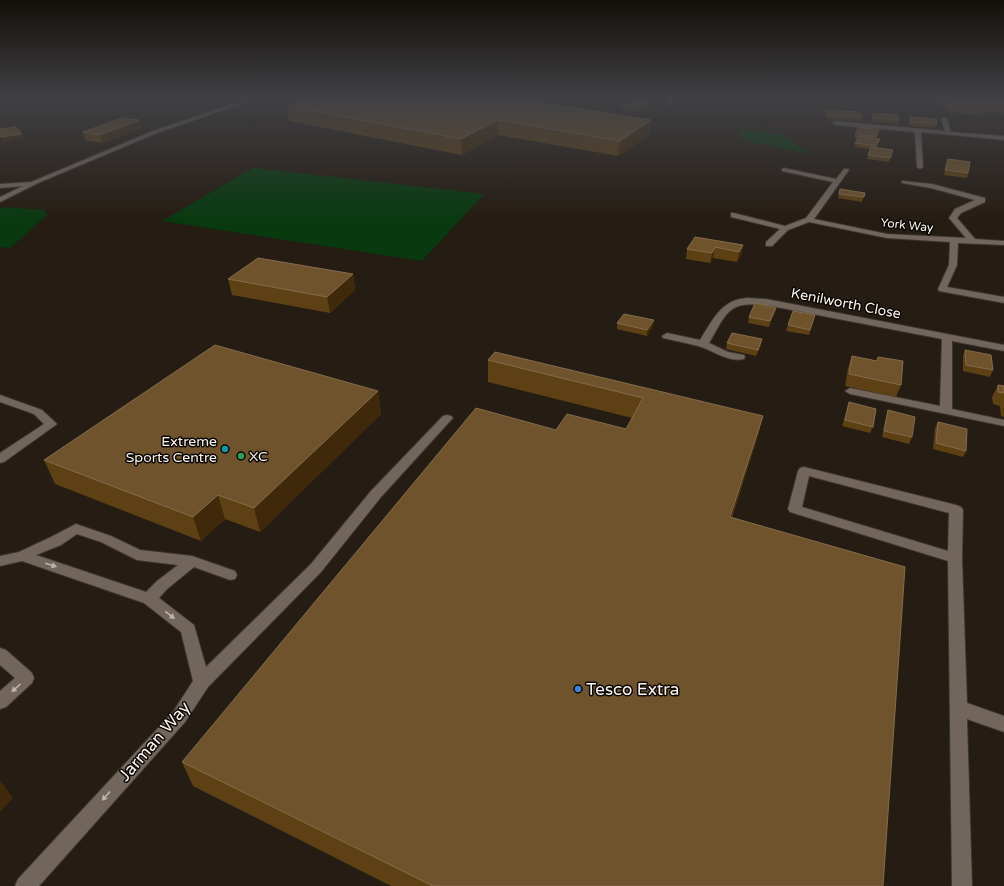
<svg xmlns="http://www.w3.org/2000/svg" width="1004" height="886" viewBox="0 0 1004 886" font-family="'Varela Round',sans-serif">
<rect width="100%" height="100%" fill="#251c13"/>
<path fill="#08390f" d="M738,129L781,134L810,154L743,140Z
M253,168L484,194L422,261L162,221Z
M3,207L44,210L47,215L10,248L0,247V208Z"/>
<g fill="none" stroke-linecap="round" stroke-linejoin="round">
<g stroke="#3d3631" stroke-width="2">
<path id="minor" d="M251,98H259L157,133L38,183L0,202V197L23,186L0,188V184L31,182L153,131Z
M669,98H675L673,104L670,106L667,104Z
M944,117L947,119L951,132L1004,136V140L921,132L923,167L920,169L917,167L915,132L835,125L832,123L835,121L945,131L941,119Z
M784,168L836,179L844,169H848L849,170L814,219L887,234L966,238L949,218L955,209L975,200L931,188L902,183V181L932,184L985,198V202L961,213L957,218L975,239L1004,241V245L958,243L957,265L947,287L1004,297V303L939,291L938,289L949,265L950,242L887,238L809,222L788,230L772,246H766V242L780,229L731,217V213H734L785,226L806,218L833,182L782,171V169Z
M748,298L766,299L1004,345V351L952,341V409L1004,420V426L850,394L845,391L850,388L940,406L942,339L766,305C727,301 727,313 709,343L728,352L744,355L745,357L744,359C728,363 713,350 698,346C687,343 675,341 663,338L662,336L667,333L700,340C713,320 721,299 748,298Z
M0,395L42,410L57,424L4,462L0,463V453L44,424L34,414L0,402Z
M447,415L451,416L453,418L451,420L381,497L321,572L208,687L185,722L39,886H15L18,879L173,712L193,681L181,632L144,603L22,561L0,566V556L19,552L51,537L76,524L111,536L140,550L192,556L235,571L237,575L235,579L230,580L194,567L167,589L159,598L194,625L206,667L311,564L371,491L443,416ZM77,534L101,542L137,560L178,565L157,581L146,592L36,555L61,545Z
M804,467L956,505L961,507L963,510L962,558L967,703L1004,716V732L967,719L972,886H952L948,561L790,512L788,509L798,471L800,468ZM809,476L949,513L948,551L802,507Z
M0,648L6,650L32,673L34,678L32,683L6,707L0,709V691L15,678L0,665Z"/>
</g>
<use href="#minor" fill="#72665c" fill-rule="evenodd"/>
</g>
<path fill="#5e4015" d="M935,98H1004V114L1002,113H983V115L965,114L962,113H951L934,101Z
M622,105L648,107L636,112L621,108Z
M287,106L651,120L649,135L618,156L498,135L462,155L289,121Z
M826,110L862,117L861,121L827,119L825,114Z
M873,113L899,120L898,124L872,122V117Z
M910,117L937,124L936,128L910,126L909,121Z
M139,120L142,128L103,143L85,140L83,132Z
M855,134H878L876,138L880,139L876,148L893,150L889,162L867,159L870,149L854,147L857,138H854Z
M948,159L968,173L967,178L944,175Z
M840,189L865,193L862,202L838,198Z
M743,245L741,255L737,262L713,258L710,263L686,259L687,249Z
M353,274L355,290L330,313L232,295L228,279Z
M774,313L769,327L748,323L749,317Z
M815,315L809,335L786,331L788,325Z
M617,323L653,326L647,336L617,329Z
M727,343L761,345L756,356L726,349Z
M965,350L993,370L990,377L963,371V356Z
M852,356L877,361L878,357L901,385L896,397L845,386L848,368Z
M488,360L763,416L757,439L732,518L883,886H391L193,786L182,762L556,430L626,429L632,418L488,382Z
M998,385L1004,386V417L1001,416L1000,406L993,404L992,397Z
M378,391L381,414L260,532L225,519L201,541L55,484L44,460Z
M849,402L873,427L870,433L842,426Z
M888,410L912,437L909,444L882,437L886,417Z
M938,422L966,451L963,457L933,449L935,428Z"/>
<path fill="#40290b" d="M649,103L648,107L636,112V108Z
M139,120L142,128L103,143L100,135Z
M498,120V135L462,155L461,139Z
M651,120L649,135L618,156L620,141Z
M22,134L23,138L2,142L1,137Z
M743,245L741,255L737,262L739,252Z
M715,247L713,258L710,263L712,253Z
M353,274L355,290L330,313L327,297Z
M776,308L774,313L769,327L770,321Z
M654,320L653,326L647,336V330Z
M762,339L761,345L756,356L758,350Z
M378,391L381,414L260,532L254,508Z
M763,416L757,439L724,541L730,517Z
M218,495L225,519L201,541L193,517Z
M0,780L13,798L0,812Z"/>
<path fill="#6f532d" stroke="#846c4b" d="M308,98H512L651,120L620,141L498,120L461,139L287,106Z
M950,98H1004V102H984L987,103H968L966,102H954Z
M635,100L649,103L636,108L622,105Z
M826,110L859,112L862,117L828,115Z
M873,113L898,115L899,120L873,118Z
M910,117L936,119L937,124L911,122Z
M122,118L139,120L100,135L83,132Z
M16,127L22,134L1,137L0,136V129Z
M859,127L879,130L876,137L855,134Z
M859,136L880,139L876,146L855,143Z
M871,147L893,150L890,158L868,155Z
M948,159L970,162L968,173L945,170Z
M840,189L865,193L864,197L839,194Z
M695,237L743,245L739,252L715,247L712,253L687,249Z
M258,258L353,274L327,297L228,279Z
M755,303L776,308L770,321L749,317Z
M793,311L815,315L810,330L788,325Z
M624,314L654,320L647,330L617,323Z
M732,333L762,339L758,350L727,343Z
M215,345L378,391L254,508L218,495L193,517L44,460Z
M965,350L991,355L993,370L966,365Z
M495,352L763,416L730,517L905,567L883,886H433L182,762L476,408L556,430L567,414L626,429L643,398L488,360Z
M852,356L877,361L878,357L903,361L901,385L849,374Z
M998,385L1004,386V393L998,392Z
M849,402L876,409L873,427L845,420Z
M888,410L915,417L912,437L884,431Z
M938,422L967,429L966,451L936,443Z"/>
<defs><path id="oneway-solid" d="M-6-.8H1V-3.2L6.5 0L1 3.2V.8H-6Z"/></defs>
<g fill="#bdb4ac">
<use href="#oneway-solid" transform="translate(51 565) rotate(18)"/>
<use href="#oneway-solid" transform="translate(170 615) rotate(38)"/>
<use href="#oneway-solid" transform="translate(16 688) rotate(138)"/>
<use href="#oneway-solid" transform="translate(106 796) rotate(132)"/>
</g>
<linearGradient id="sky" x2="0" y2="1"><stop stop-color="#140f0a"/><stop offset="0.44" stop-color="#404044"/><stop offset="1" stop-color="#404044" stop-opacity="0"/></linearGradient>
<rect width="1004" height="222" fill="url(#sky)"/>
<circle fill="#0f9aa8" stroke="#0b0704" stroke-width="1.5" cx="225" cy="449" r="4"/>
<circle fill="#2e9e5b" stroke="#0b0704" stroke-width="1.5" cx="241" cy="456" r="4"/>
<circle fill="#3f7fe0" stroke="#0b0704" stroke-width="1.5" cx="578" cy="689" r="4"/>
<g text-anchor="middle" stroke-width="3" stroke-linejoin="round" paint-order="stroke">
<g font-size="12" fill="#faf4ee" stroke="#0b0704">
<text transform="translate(907 225) rotate(6)" y="4">York Way</text>
</g>
<g font-size="14" fill="#faf4ee" stroke="#0b0704">
<text transform="translate(846 303) rotate(11)" y="5">Kenilworth Close</text>
</g>
<g font-size="14" fill="#faf4ee" stroke="#0b0704" text-anchor="end">
<text x="217" y="446">Extreme<tspan x="217" dy="16">Sports Centre</tspan></text>
<text x="249" y="461" text-anchor="start">XC</text>
</g>
<g font-size="17" fill="#faf4ee" stroke="#0b0704" text-anchor="start">
<text x="586" y="695">Tesco Extra</text>
</g>
<g font-size="17" fill="#faf4ee" stroke="#0b0704">
<text transform="translate(154 741) rotate(-49)" y="6">Jarman Way</text>
</g>
</g>
</svg>
